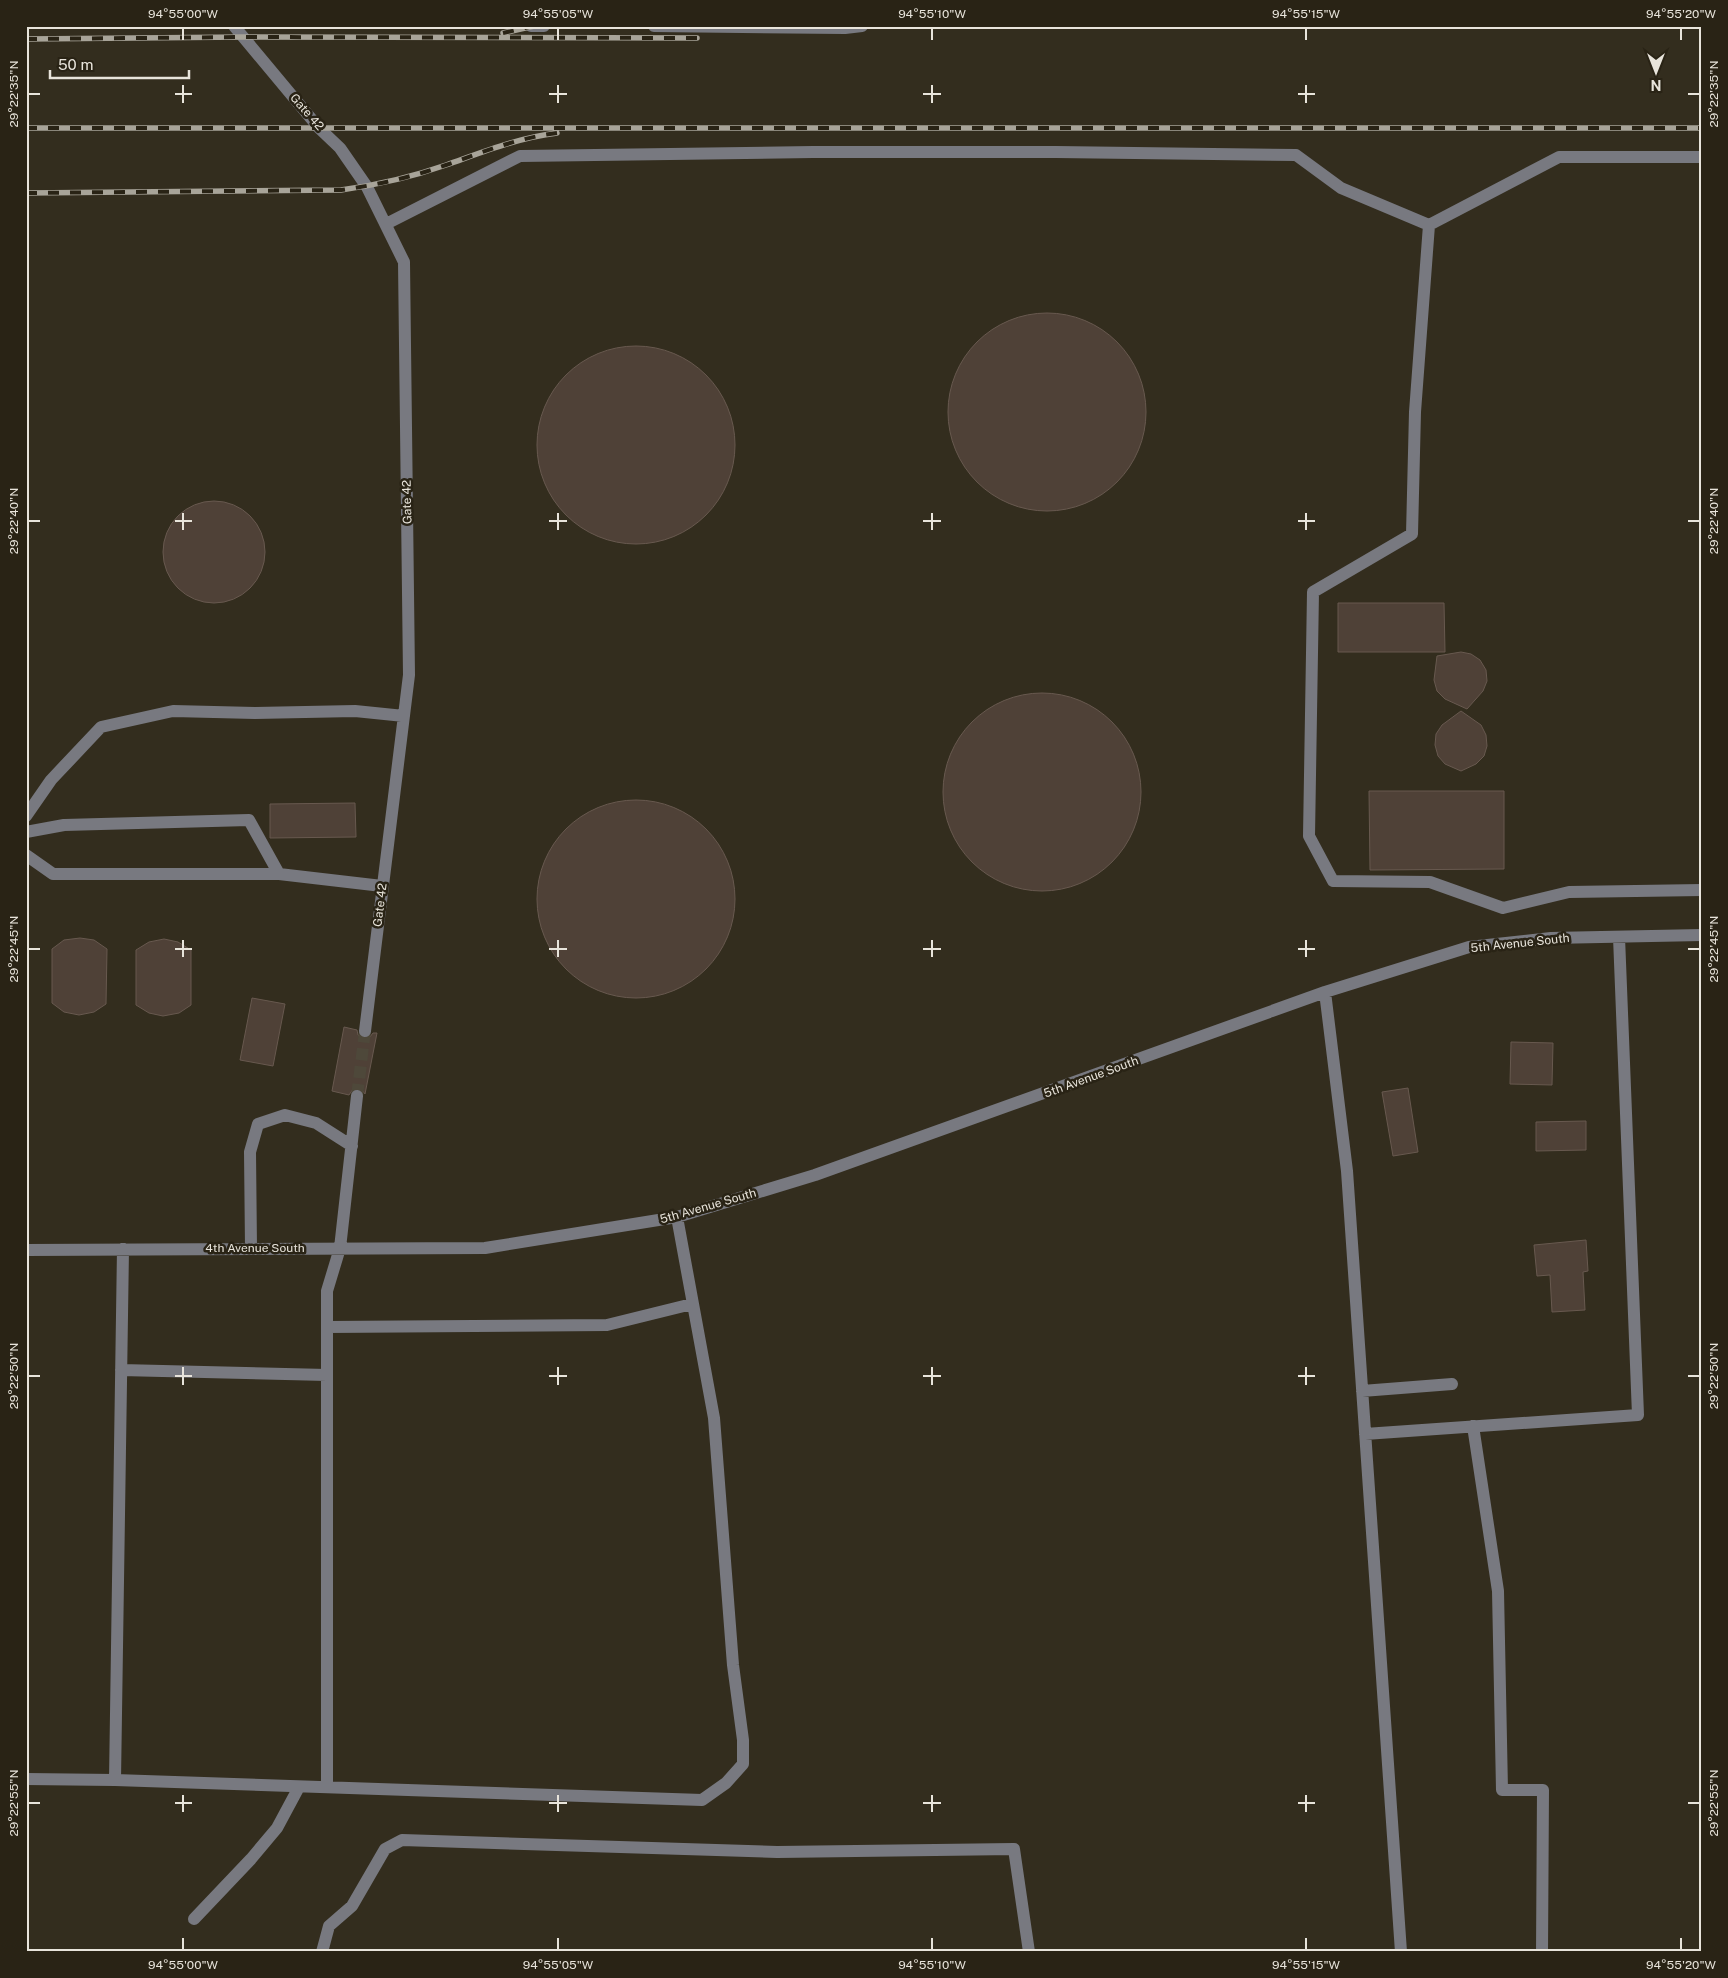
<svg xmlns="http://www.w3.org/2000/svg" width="1728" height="1978" viewBox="0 0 1728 1978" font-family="'Public Sans',sans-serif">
<rect width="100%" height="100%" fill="#332d1e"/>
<path fill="#4f4137" stroke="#68594f" d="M948 412a99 99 0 1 1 198 0a99 99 0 1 1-198 0Z
M537 445a99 99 0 1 1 198 0a99 99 0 1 1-198 0Z
M163 552a51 51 0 1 1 102 0a51 51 0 1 1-102 0Z
M1338,603H1444L1445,652H1338Z
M1461,652L1471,654L1480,660L1486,670L1487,681L1483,691L1467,709L1445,699L1437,691L1434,680L1437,656Z
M943 792a99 99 0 1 1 198 0a99 99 0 1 1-198 0Z
M1461,711L1481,725L1486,735L1487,746L1484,756L1476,764L1461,771L1445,764L1438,756L1435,745L1436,734L1442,725Z
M1369,791H1504V869L1370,870Z
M537 899a99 99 0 1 1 198 0a99 99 0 1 1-198 0Z
M355,803L356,837L270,838V804Z
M80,938L94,940L107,949L106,1004L94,1012L79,1015L64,1012L52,1003V949L64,940Z
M164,939L178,942L191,950V1005L179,1013L163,1016L149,1013L136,1005V950L149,942Z
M252,998L285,1004L273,1066L240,1060Z
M344,1027L357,1030L358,1035L364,1039L369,1038L373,1033H377L365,1094L362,1090L357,1088L353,1089L349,1095L332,1091Z
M1511,1042L1553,1043L1552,1085L1510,1084Z
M1408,1088L1418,1152L1393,1156L1382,1092Z
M1586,1121V1150L1536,1151V1122Z
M1586,1240L1588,1271L1583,1272L1585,1310L1552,1312L1550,1275L1537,1276L1534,1245Z"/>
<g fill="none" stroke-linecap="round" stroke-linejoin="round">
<path stroke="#4e483a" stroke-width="12" stroke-dasharray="12 6" stroke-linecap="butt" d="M357,1096L365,1031"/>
<path stroke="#787980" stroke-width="12" d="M234,26L319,128L340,148L367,187L404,262L409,675L365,1031
M531,26H544
M654,26L845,28L862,26
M1702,157H1559L1429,225L1415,412L1412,534L1313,592L1309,836L1333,881L1430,882L1503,908L1569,892L1702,890
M386,224L520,156L813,152H1056L1296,155L1341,188L1429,225
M26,816L51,780L101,727L173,711L255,713L355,711L404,716
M26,832L64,825L249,820L279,874L382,886
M26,855L53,874H279
M1325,992L1347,1171L1401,1952
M251,1248L250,1152L258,1124L285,1115L316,1123L352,1146
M123,1249L115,1780L702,1800L726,1783L743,1764V1740L733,1665L714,1418L677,1217
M26,1250L485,1248L677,1217L815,1175L1325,992L1469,947L1551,938L1702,935
M327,1327L607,1325L692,1304
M121,1370L327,1375
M1362,1391L1452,1384
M1473,1426L1498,1591L1502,1790H1543L1542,1952
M1365,1434L1638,1415L1619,937
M26,1779L115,1780
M327,1787V1291L340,1248L357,1096
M194,1919L251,1859L277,1828L299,1787
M322,1952L329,1926L352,1906L385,1849L402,1840L777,1852L1014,1849L1029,1952"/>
<g stroke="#a8a499" stroke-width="5.5">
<path id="rail" d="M503,33L534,26
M26,39L244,37L697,38
M26,128H1702
M26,193L341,190C377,185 412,177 446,165C483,152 517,138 557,133"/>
</g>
<use href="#rail" stroke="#292315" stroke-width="4" stroke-dasharray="11" stroke-linecap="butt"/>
</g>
<path fill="none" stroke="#e8e4db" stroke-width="2" d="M183,28V40M558,28V40M932,28V40M1306,28V40M1681,28V40M183,85V103M558,85V103M932,85V103M1306,85V103M28,94H40M175,94H192M549,94H567M923,94H941M1298,94H1315M1688,94H1700M183,513V530M558,513V530M932,513V530M1306,513V530M28,521H40M175,521H192M549,521H567M923,521H941M1298,521H1315M1688,521H1700M183,940V957M558,940V957M932,940V957M1306,940V957M28,949H40M175,949H192M549,949H567M923,949H941M1298,949H1315M1688,949H1700M183,1367V1385M558,1367V1385M932,1367V1385M1306,1367V1385M28,1376H40M175,1376H192M549,1376H567M923,1376H941M1298,1376H1315M1688,1376H1700M183,1795V1812M558,1795V1812M932,1795V1812M1306,1795V1812M28,1803H40M175,1803H192M549,1803H567M923,1803H941M1298,1803H1315M1688,1803H1700M183,1938V1950M558,1938V1950M932,1938V1950M1306,1938V1950M1681,1938V1950"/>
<g text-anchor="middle" stroke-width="5" stroke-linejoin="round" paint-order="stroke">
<g font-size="12" fill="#e8e4db" stroke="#292315">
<text transform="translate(307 112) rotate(49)" y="4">Gate 42</text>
<text transform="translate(407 502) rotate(-91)" y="4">Gate 42</text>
<text transform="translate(380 905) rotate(-83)" y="4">Gate 42</text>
<text transform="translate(1520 943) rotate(-6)" y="4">5th Avenue South</text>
<text transform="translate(1091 1077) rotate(-20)" y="4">5th Avenue South</text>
<text transform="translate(708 1206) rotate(-16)" y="4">5th Avenue South</text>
<text x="255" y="1252">4th Avenue South</text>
</g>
</g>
<rect width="1728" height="1978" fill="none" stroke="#292315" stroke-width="55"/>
<g transform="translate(1656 72) rotate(180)" stroke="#292315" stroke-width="4" paint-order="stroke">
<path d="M0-4L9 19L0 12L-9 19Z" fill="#e8e4db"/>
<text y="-8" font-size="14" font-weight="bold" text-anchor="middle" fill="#e8e4db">N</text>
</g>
<path d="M50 70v8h139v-8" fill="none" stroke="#e8e4db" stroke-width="2.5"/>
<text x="58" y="70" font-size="15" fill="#e8e4db" stroke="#292315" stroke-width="4" paint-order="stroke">50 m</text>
<rect x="28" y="28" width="1672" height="1922" fill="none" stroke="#e8e4db" stroke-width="2"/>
<g font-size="12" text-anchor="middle" fill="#e8e4db">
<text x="183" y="18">94°55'00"W</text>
<text x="558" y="18">94°55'05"W</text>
<text x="932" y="18">94°55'10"W</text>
<text x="1306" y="18">94°55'15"W</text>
<text x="1681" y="18">94°55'20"W</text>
<text transform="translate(1714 94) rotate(-90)" y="4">29°22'35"N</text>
<text transform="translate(14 94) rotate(-90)" y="4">29°22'35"N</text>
<text transform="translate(1714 521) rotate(-90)" y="4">29°22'40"N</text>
<text transform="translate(14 521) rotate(-90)" y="4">29°22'40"N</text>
<text transform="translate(1714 949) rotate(-90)" y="4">29°22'45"N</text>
<text transform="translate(14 949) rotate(-90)" y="4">29°22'45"N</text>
<text transform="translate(1714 1376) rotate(-90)" y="4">29°22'50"N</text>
<text transform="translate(14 1376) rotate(-90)" y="4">29°22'50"N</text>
<text transform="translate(1714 1803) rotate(-90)" y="4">29°22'55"N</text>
<text transform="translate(14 1803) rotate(-90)" y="4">29°22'55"N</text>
<text x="183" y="1969">94°55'00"W</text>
<text x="558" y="1969">94°55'05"W</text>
<text x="932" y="1969">94°55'10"W</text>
<text x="1306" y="1969">94°55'15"W</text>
<text x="1681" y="1969">94°55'20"W</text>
</g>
</svg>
